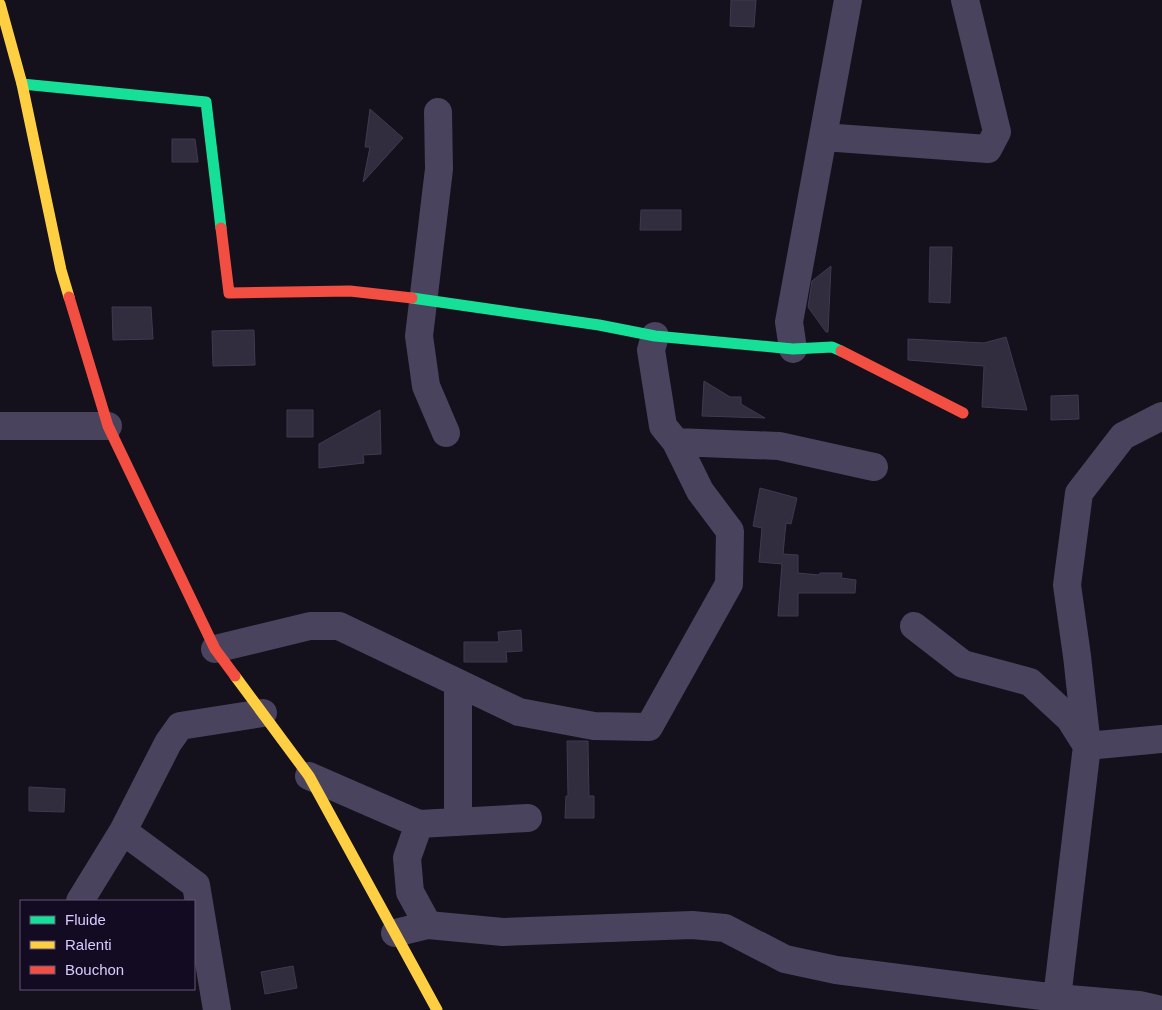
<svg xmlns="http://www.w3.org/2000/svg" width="1162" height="1010" viewBox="0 0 1162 1010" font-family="Arial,sans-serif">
<rect width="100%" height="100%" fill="#14101c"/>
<path fill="#322c3f" stroke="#413951" d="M731,0H756L754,27L730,26Z
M370,109L403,138L363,182L370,147H365Z
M172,139H195L198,162H172Z
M641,210H681V230H640Z
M930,247H952L950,303L929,302Z
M831,266L828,332H826L808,307L812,281Z
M112,307H151L153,339L113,340Z
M254,330L255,365L213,366L212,331Z
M1006,337L1027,410L982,407L984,366L908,360V339L984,343Z
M704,381L730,397H741V404L765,418L702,416Z
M1078,395L1079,419L1051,420V396Z
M287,410H313V437H287Z
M380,410L381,454L363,455L364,463L319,468V444Z
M760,488L797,498L791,524L786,523L783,554L798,555V573L819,575L820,573H842L841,578L856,580L855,593H798V616H778L782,564L759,562L762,528L753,526Z
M521,630L522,651L506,652L507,662H464V642H499L498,632Z
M567,741H588L589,796H594V818H565L566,796H568Z
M29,787L65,789L64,812L29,811Z
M293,966L297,988L265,994L261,972Z"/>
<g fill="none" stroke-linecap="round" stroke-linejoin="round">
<path stroke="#49435d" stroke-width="28" d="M438,112L439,169L419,336L426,386L446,433
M823,137L988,149L997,132L965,0
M655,336L651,350L663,426L676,442L779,446L874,467
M793,349L789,322L848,0
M0,426H108
M914,626L963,664L1030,682L1070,719L1087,746L1162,739
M215,649L310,626H339L519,712L594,726L649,727L729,584L730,531L700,491L676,442
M309,776L419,824L528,818
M458,822V683
M419,824L407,858L410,892L428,925
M123,831L196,885L217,1010
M80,901L123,831L168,743L180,726L263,713
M395,933L428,925L503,932L692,925L725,928L785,959L836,970L1057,998L1139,1005L1161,1010
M1057,1010V998L1087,746L1077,656L1067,585L1079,493L1123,436L1162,416"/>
<path stroke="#16e098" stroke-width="11" d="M22,84L206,102L221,228
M412,298L599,325L655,336L793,349L832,347L841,351"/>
<path stroke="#ffcf43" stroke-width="11" d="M0,4L22,84L61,270L69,297
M235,676L309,776L437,1010"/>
<path stroke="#f24e42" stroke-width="11" d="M221,228L229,293L350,291L412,298
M69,297L108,426L215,649L235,676
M841,351L963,413"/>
</g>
<rect x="20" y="900" width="175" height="90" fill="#120b21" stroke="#62577a"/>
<rect x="30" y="916" width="25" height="8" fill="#16e098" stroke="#62577a"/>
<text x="65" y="925" font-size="15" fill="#d9caff">Fluide</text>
<rect x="30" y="941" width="25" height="8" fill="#ffcf43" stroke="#62577a"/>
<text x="65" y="950" font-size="15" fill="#d9caff">Ralenti</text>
<rect x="30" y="966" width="25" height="8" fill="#f24e42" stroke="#62577a"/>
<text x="65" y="975" font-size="15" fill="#d9caff">Bouchon</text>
</svg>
